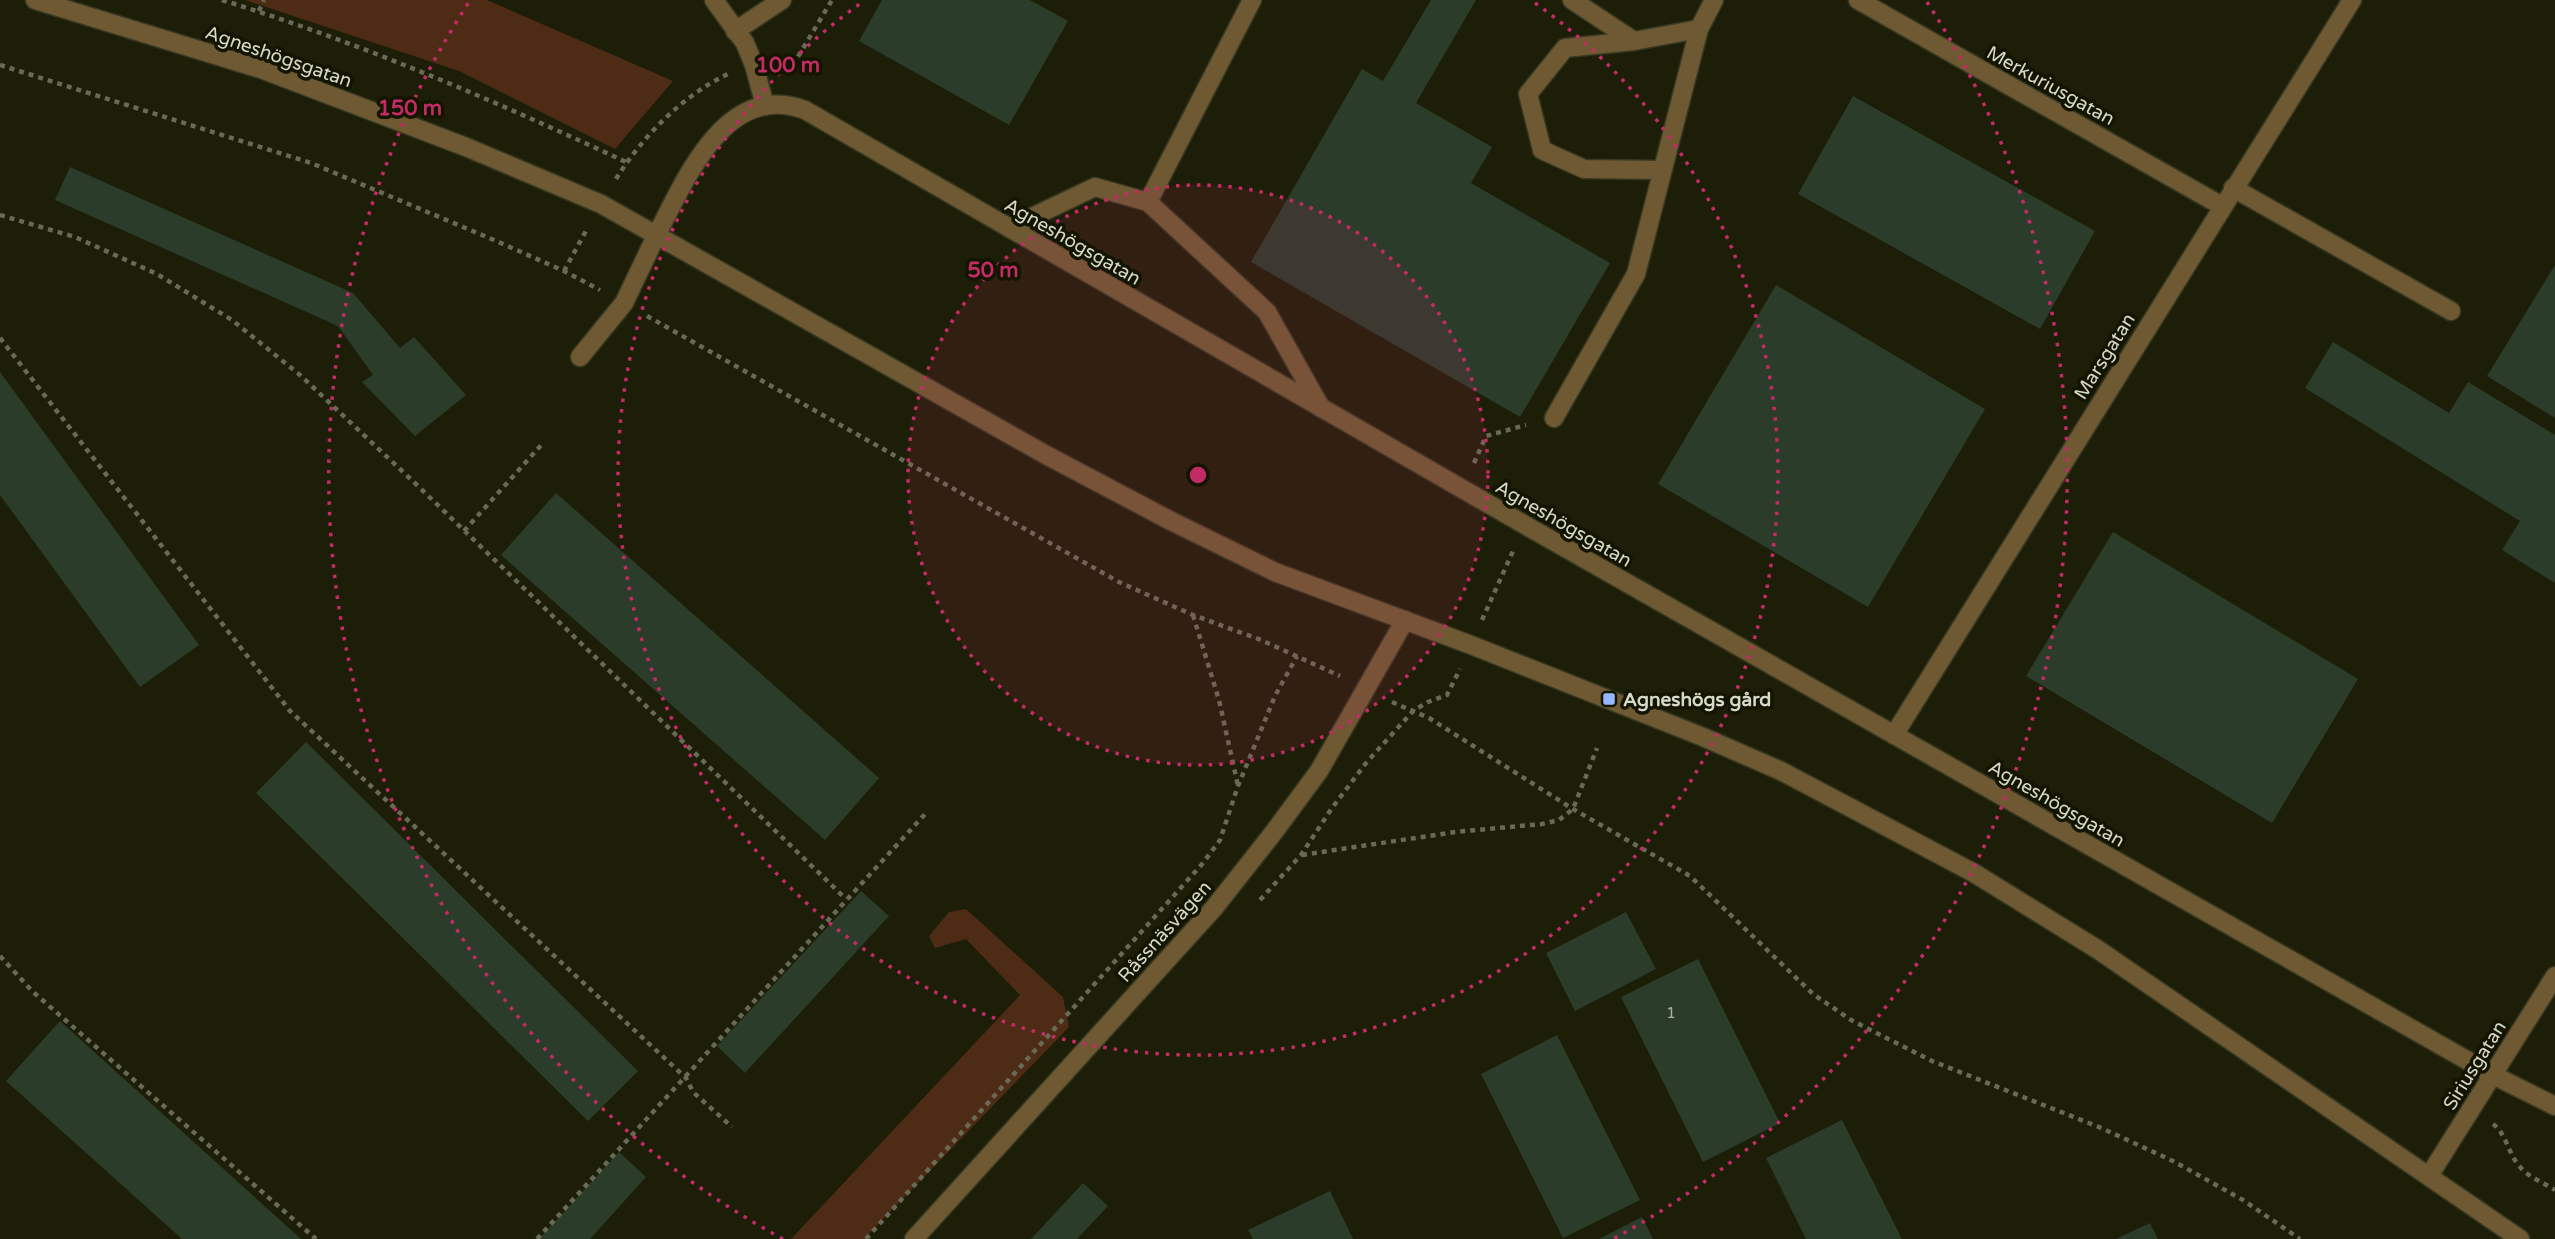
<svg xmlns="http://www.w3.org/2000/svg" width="2555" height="1239" viewBox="0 0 2555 1239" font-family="'Varela Round',sans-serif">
<rect width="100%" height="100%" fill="#1d1e07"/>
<path fill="#4d2b15" d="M245,0H487L673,81L615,149L459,71Z
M966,909L1063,997L1069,1027L864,1239H791L1020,995L966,939L935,948L929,936L949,912Z"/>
<path fill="#2b3c2a" d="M882,0H1030L1068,21L1009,125L859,41Z
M1431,0H1476L1416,103L1492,147L1471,183L1610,263L1520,417L1251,262L1362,69L1383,81Z
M1853,96L2095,231L2040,329L1798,194Z
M70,167L353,293L400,348L414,337L466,395L415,436L362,382L373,375L338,326L55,200Z
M2555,265V418L2487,376Z
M1776,285L1985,409L1868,607L1658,484Z
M2333,342L2449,413L2468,382L2555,435V583L2502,550L2520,521L2305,388Z
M0,372L199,645L140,687L0,495Z
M556,493L879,778L825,840L501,555Z
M2113,532L2358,679L2272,823L2026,676Z
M306,742L638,1071L588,1121L256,793Z
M861,891L889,916L745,1073L717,1046Z
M1626,912L1656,969L1575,1011L1546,953Z
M1698,959L1780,1123L1703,1162L1621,997Z
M60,1021L301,1239H182L6,1081Z
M1557,1035L1640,1200L1563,1238L1481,1074Z
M1842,1120L1902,1239H1806L1766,1158Z
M619,1152L646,1177L590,1239H539Z
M1083,1183L1108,1206L1077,1239H1031Z
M1330,1191L1353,1239H1253L1248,1230Z
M1642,1217L1653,1239H1599Z
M2150,1223L2158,1239H2116Z"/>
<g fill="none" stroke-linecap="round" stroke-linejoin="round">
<g stroke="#373822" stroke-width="21">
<path id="service" d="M714,0L745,43L754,65L765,106
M1572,0L1634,41
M735,31L782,0
M1663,170L1584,169L1542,150L1528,94L1565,48L1634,41L1699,29
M2233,188L2451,311
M1148,202L1252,0
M1009,228L1095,187L1148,202L1267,312L1321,408
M580,357L624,303L657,234
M1554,418L1636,274L1699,29L1714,0
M2493,1075L2555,1106"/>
</g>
<g stroke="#373822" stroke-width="21">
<path id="minor" d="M1858,0L2222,206
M657,234C686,179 726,80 805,110L1525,525L2493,1075
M1894,735L2352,0
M2429,1176L2555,976
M914,1239L1214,908L1274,832L1319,771L1405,620"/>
</g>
<g stroke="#373822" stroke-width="21">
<path id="tertiary" d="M35,0L261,69L466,147L601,204L1048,456L1171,521L1275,572L1471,645L1703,737L1781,771L1974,873L2097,949L2520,1239"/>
</g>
<path stroke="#686a56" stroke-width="4.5" stroke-dasharray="5 5" stroke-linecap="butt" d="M222,0C361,43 495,101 626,162
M259,11L264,0
M780,60H796L832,0
M0,65L311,163L494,240L564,271L600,290
M616,179C642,137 683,95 728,74
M0,215L75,237L157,274L232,320L300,375L418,486L846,899
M564,271L587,229
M647,316L1119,582L1193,615L1261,640L1340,676
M0,338L290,711L686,1078L693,1092L732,1127
M1474,463L1486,436L1526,425
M464,531L543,443
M1193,615L1219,700L1238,786
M1482,620L1513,551
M1392,702L1429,718L1573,809L1690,876L1813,994L1851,1020L1932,1061L2099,1127L2173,1161L2243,1200L2300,1239
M1302,855L1455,832L1542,824L1559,820L1573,809L1597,748
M1260,900L1301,855L1332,808L1366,763L1413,711L1428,702L1447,695L1460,669
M0,956L32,991L316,1239
M2493,1124C2507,1134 2508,1155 2521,1168C2529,1177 2544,1183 2555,1190
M537,1239L926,813
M866,1239L1203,863L1220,840L1238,786L1275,696L1297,656"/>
<use href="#service" stroke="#6e5933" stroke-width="18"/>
<use href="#minor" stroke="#6e5933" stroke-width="18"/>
<use href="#tertiary" stroke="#6e5933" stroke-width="18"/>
</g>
<circle cx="1198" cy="475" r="290" fill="#c42b66" fill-opacity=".12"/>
<g fill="none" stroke="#c42b66" stroke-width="3.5" stroke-dasharray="3.5 7">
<circle cx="1198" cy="475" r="290"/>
<path d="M1535 3A580 580 0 1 1 861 3"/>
<path d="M783 1239A869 869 0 0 1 469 2M1927 2A869 869 0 0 1 1613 1239"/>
</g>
<rect fill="#96b6fd" stroke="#141501" stroke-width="2.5" x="1602" y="692" width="14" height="14" rx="3.5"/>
<g text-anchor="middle" stroke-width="7" stroke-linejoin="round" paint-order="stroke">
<g font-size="16" fill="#abb1a2">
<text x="1671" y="1018">1</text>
</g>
<g font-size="19" fill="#d6d8ca" stroke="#141501">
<text transform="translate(279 56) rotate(19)" y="7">Agneshögsgatan</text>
<text transform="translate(2051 85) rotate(29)" y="7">Merkuriusgatan</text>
<text transform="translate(1073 241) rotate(30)" y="7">Agneshögsgatan</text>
<text transform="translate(2104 356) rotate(-58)" y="7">Marsgatan</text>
<text transform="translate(1564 523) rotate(30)" y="7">Agneshögsgatan</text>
<text transform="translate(2057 803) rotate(30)" y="7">Agneshögsgatan</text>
<text transform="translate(1164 931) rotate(-48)" y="7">Råssnäsvägen</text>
<text transform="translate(2474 1065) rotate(-58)" y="7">Siriusgatan</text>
</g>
<g font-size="19" font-weight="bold" fill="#d6d8ca" stroke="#141501" text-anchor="start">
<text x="1623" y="706">Agneshögs gård</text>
</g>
</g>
<circle cx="1198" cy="475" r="10" fill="#c42b66" stroke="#141501" stroke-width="3.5"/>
<g font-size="21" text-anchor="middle" font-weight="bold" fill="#c42b66" stroke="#141501" stroke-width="7" stroke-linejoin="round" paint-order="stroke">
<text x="788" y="72">100 m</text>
<text x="410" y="115">150 m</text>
<text x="993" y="277">50 m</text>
</g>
</svg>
